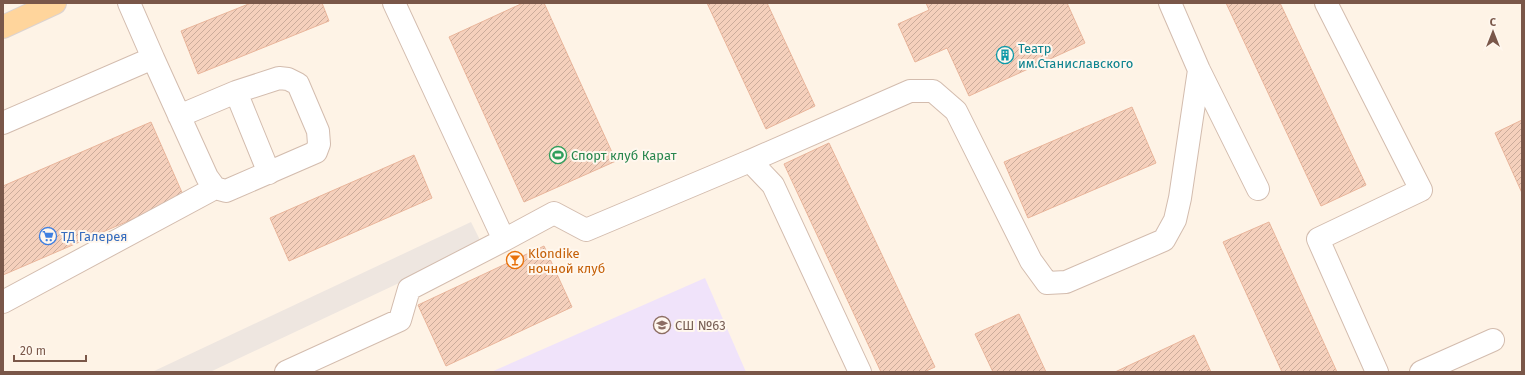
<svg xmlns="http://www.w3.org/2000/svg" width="1525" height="375" viewBox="0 0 1525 375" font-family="'Fira Sans',sans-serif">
<defs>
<pattern id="building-hatch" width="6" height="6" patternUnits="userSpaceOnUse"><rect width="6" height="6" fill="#f5d0bc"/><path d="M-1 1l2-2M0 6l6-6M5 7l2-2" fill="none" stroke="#cbac9b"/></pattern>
</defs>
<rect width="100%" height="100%" fill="#fef3e6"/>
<path fill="#eee6e0" d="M471,222L482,244L210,372H152Z"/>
<path fill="#f0e3fa" d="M705,278L746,372H491Z"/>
<path fill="url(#building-hatch)" stroke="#e9b59b" d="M251,3H322L329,21L198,74L181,31Z
M523,3H544L616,161L524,202L449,37Z
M707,3H767L815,106L766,129Z
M926,3H1067L1085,43L969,96L947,48L915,62L898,24L929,10Z
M1226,3H1280L1366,185L1321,206Z
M1132,107L1156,163L1028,218L1004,162Z
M1522,120V193L1495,133Z
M151,122L184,197L3,275V186Z
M829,143L935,367L924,372H881L784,164Z
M414,155L432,198L289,261L270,218Z
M1269,222L1337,372H1282L1223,242Z
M544,246L572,307L446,366L418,305Z
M1019,314L1046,372H993L975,334Z
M1194,335L1211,372H1115Z"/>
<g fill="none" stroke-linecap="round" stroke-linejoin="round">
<g stroke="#d3bcae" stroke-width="24">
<path id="minor" d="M1170,3L1199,70L1258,189
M1326,3L1421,190L1318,239L1377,372
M153,58L207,177L215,188L226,191L316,152L319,144L318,131L298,84L288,79L279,78L236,92L179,116
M236,92L269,173
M3,123L153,58L129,3
M750,161L910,91H933L956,111L1031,261L1047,283L1066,282L1164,240L1175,220L1180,198L1199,70
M504,240L554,213L586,230L750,161L773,185L860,372
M3,302L215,188
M286,372L400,320L409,289L504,240L394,3
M1421,372L1493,340"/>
</g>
<g stroke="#dcd3d0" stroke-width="24">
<path id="major" d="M3,27L55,3"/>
</g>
<use href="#minor" stroke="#fff" stroke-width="22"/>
<use href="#major" stroke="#ffd59c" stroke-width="22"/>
</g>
<defs>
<g id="building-ring" transform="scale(0.9)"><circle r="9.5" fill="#fff7ee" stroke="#0f9aa8" stroke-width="1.5"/><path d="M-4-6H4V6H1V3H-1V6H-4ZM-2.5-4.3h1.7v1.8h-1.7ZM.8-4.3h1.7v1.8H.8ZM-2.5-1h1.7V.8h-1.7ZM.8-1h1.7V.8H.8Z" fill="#0f9aa8"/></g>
<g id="stadium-ring" transform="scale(0.9)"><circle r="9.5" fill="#fff7ee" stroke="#2e9e5b" stroke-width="1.5"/><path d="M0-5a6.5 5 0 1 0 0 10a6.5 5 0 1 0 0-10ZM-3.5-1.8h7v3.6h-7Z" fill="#2e9e5b"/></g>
<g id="supermarket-ring" transform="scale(0.9)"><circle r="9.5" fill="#fff7ee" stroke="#3f7fe0" stroke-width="1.5"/><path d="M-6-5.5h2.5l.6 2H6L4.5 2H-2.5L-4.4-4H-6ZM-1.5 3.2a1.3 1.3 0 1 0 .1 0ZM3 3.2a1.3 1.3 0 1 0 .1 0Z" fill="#3f7fe0"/></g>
<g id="bar-ring" transform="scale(0.9)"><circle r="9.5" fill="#fff7ee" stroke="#e8710a" stroke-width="1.5"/><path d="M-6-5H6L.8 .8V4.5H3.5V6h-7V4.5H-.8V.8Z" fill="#e8710a"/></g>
<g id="school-ring" transform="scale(0.9)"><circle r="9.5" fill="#fff7ee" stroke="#8d6e63" stroke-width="1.5"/><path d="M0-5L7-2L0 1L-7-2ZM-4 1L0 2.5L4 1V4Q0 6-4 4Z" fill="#8d6e63"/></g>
</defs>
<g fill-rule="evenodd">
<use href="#building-ring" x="1005" y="55"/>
<use href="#stadium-ring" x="558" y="155"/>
<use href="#supermarket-ring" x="48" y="236"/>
<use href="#bar-ring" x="515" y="260"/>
<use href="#school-ring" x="662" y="325"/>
</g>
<g text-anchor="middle" stroke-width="4" stroke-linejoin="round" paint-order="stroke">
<g font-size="13" fill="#0d838f" stroke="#fff7ee" text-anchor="start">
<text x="1018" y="53">Театр<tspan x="1018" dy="15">им.Станиславского</tspan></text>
</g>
<g font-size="13" fill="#27864d" stroke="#fff7ee" text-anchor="start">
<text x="571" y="160">Спорт клуб Карат</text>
</g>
<g font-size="13" fill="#366cbe" stroke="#fff7ee" text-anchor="start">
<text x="61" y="241">ТД Галерея</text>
</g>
<g font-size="13" fill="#c56008" stroke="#fff7ee" text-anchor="start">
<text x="528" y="258">Klondike<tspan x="528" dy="15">ночной клуб</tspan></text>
</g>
<g font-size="13" fill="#785e54" stroke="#fff7ee" text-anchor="start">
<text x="675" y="330">СШ №63</text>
</g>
</g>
<rect width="1525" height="375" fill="none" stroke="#7a5749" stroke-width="8"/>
<g transform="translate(1493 32)" stroke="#fff7ee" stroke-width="3" paint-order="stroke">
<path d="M0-3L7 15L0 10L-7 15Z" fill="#7a5749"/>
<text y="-6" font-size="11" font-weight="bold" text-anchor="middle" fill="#7a5749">С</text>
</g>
<path d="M14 355v6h72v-6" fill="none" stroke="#7a5749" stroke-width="2"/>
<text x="20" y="355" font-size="12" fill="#7a5749" stroke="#fff7ee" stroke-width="3" paint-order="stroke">20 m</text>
</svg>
